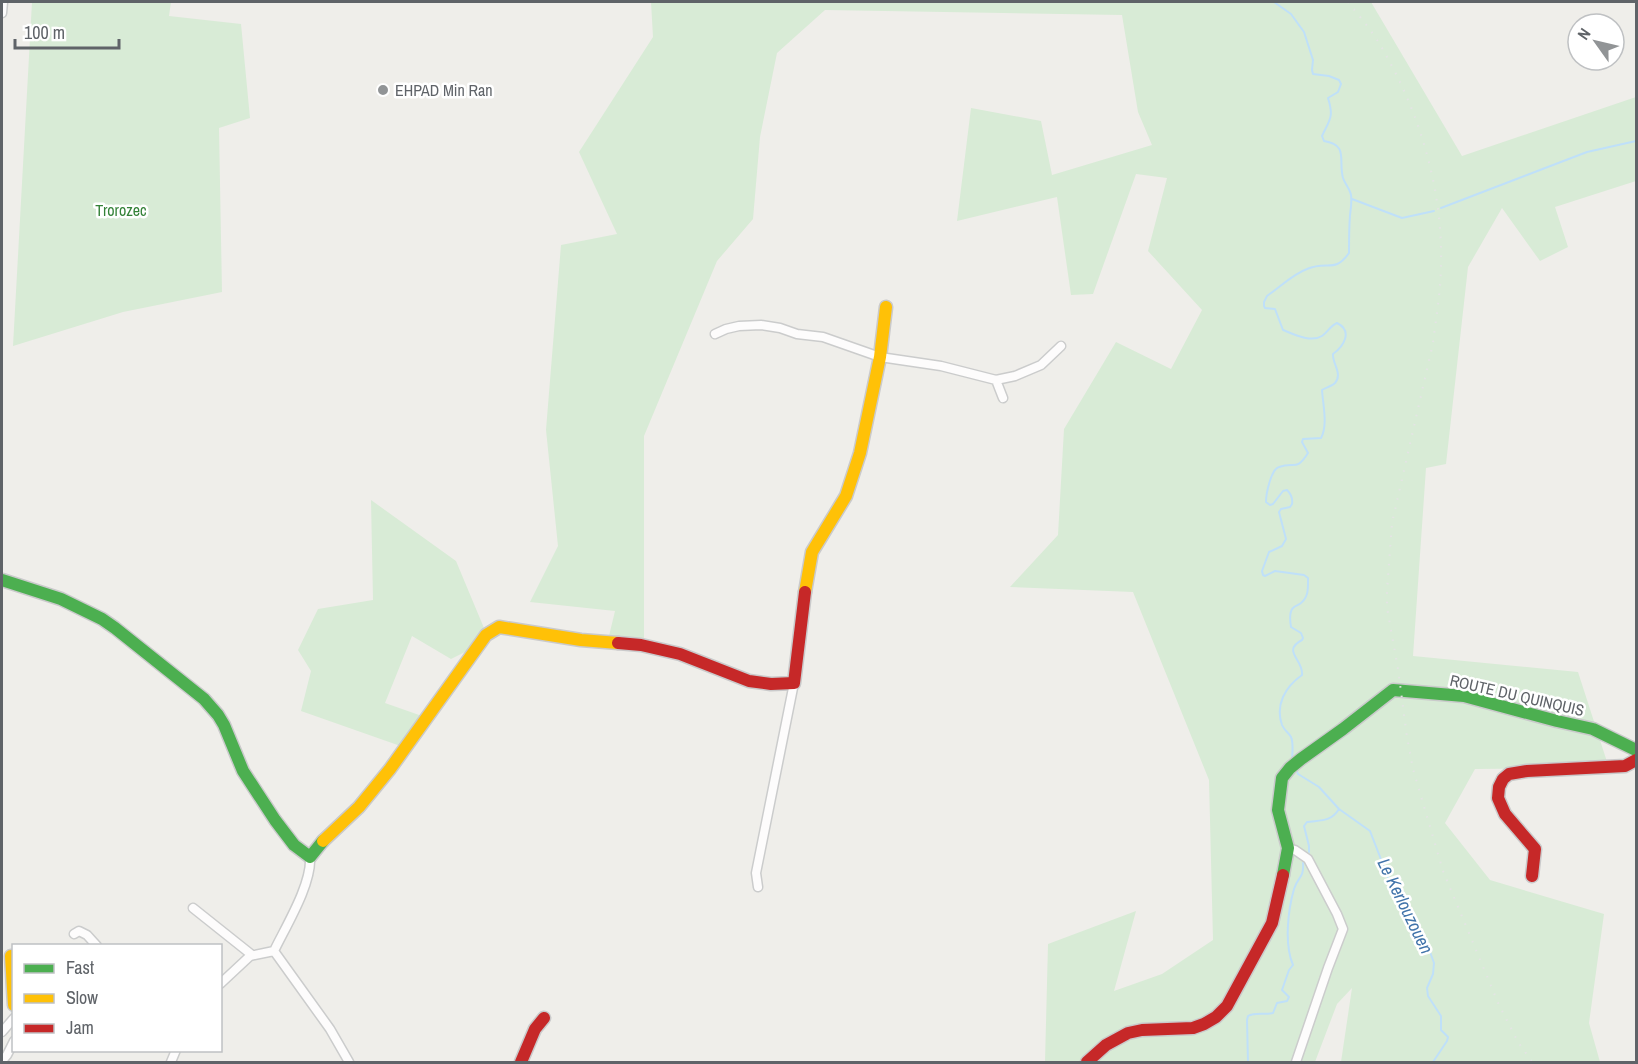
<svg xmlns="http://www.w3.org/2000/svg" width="1638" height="1064" viewBox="0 0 1638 1064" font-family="'Archivo Narrow',sans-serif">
<rect width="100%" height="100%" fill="#efeeea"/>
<path fill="#d8ebd6" d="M32,2H171L169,16L241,24L250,118L219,128L222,292L123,312L13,346Z
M651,2H1371L1462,156L1636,97V181L1555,207L1568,247L1540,261L1502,208L1468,267L1446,464L1426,468L1413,656L1578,672L1609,768L1475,769L1445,823L1490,880L1604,914L1589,1023L1600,1062H1341L1352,988L1337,1004L1315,1062H1045L1048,944L1136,911L1114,991L1162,974L1213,940L1209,780L1133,592L1010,587L1058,535L1064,429L1116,342L1171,369L1202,310L1148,251L1167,178L1136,174L1093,294L1071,295L1057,197L957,221L971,108L1041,121L1052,175L1152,145L1138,112L1122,15L825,10L777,53L760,137L753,219L717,261L644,436V638L609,636L615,611L530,602L558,546L546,430L561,245L617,234L579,152L653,37Z
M371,500L456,561L489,640L451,659L412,636L385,703L422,716L409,749L301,711L311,671L298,650L318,609L373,600Z"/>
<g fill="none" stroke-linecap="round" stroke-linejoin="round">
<path stroke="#bfe0f9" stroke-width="2" d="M1274,2L1291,14L1304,32L1313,60L1312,70L1313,74L1329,76L1339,80L1341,84L1338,92L1328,98C1334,117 1330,119 1322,136L1324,141C1349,145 1338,160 1343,178C1345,184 1350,189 1351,195C1352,202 1351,208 1350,215C1349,228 1349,240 1349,253C1334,274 1328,260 1307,269C1293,274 1280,287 1267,296L1264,302V306L1265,308L1275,309L1283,330C1293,334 1311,343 1322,336C1328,332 1330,326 1337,323C1353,331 1344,346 1333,354C1332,363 1343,374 1335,383C1332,386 1325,388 1322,390C1323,405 1328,425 1321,438L1303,439L1302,442L1308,453C1296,472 1295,461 1279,467C1271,469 1266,494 1266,502L1270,505L1273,504L1283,491L1287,490C1291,494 1293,498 1292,504L1290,507L1281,509L1279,512L1286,539L1282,546L1269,552L1262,571L1263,575L1265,576L1275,571L1304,575L1308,578C1308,586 1309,596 1302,602C1300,605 1296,605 1293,608C1289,612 1290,621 1291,627L1301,633L1303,638L1302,640C1281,651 1304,660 1302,675C1285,687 1275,705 1282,725C1284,730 1289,733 1291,737C1294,744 1292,754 1292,762
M1352,199L1402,218L1434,211
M1441,208L1587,152L1636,141
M1296,769L1298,774L1319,787L1339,809L1370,831L1389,880L1409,907L1418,930L1430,952L1434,963L1433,974L1427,988L1428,996L1441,1016V1030L1448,1037L1447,1041L1433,1062
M1309,852V846L1304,826L1307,822C1321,820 1331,822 1339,809
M1248,1062L1247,1020L1248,1016C1255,1012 1265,1015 1273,1013L1277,1003L1287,1001L1289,997L1282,990L1289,970L1293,965C1284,944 1288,910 1294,889C1298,876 1304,879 1303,863"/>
<g stroke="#cbcccc" stroke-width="11">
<path id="street" d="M2,13L3,2
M715,334L726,329L739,326L761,325L780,328L797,334L823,337L880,357L941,366L996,380L1003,398
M996,380L1015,376L1041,365L1061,346
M1288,848L1295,850L1308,859L1337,914L1343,929L1328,968L1296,1062
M758,887L756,873L794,683
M193,908L252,955
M74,934L79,931L87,935L97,946
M274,951L330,1029L349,1062
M220,984L250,956L274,951C286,926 312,884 310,857
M2,1032L14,1018
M2,1061L7,1055L14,1041
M171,1062L176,1050"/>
</g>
<g stroke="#cacacb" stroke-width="15">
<path id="fast" d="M2,580L61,599L102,619L115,628L204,699L218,715L224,725L243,771L275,820L294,845L310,857L323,841
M1283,875L1288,848L1278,810L1282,778L1290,768L1301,759L1343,729L1393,690L1464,696L1557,721L1593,729L1636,750"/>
</g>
<g stroke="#cacacb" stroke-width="15">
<path id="slow" d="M805,592L812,552L846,496L860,453L880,357L886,307
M323,841L359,807L390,769L486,635L499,627L581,640L618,643
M11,956L14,1005"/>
</g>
<g stroke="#cacacb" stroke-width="15">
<path id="jam" d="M618,643L641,645L680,654L749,681L771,684L794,683L805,592
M1532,876L1535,849L1505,814L1498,798L1499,787L1503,779L1509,774L1527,771L1625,766L1636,760
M521,1062L535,1029L544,1018
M1087,1062L1106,1045L1128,1033L1142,1030L1193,1028L1204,1024L1216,1017L1227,1006L1272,923L1283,875"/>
</g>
<use href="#street" stroke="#fdfcfc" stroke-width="8"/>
<use href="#fast" stroke="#4caf50" stroke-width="12"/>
<use href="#slow" stroke="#ffc107" stroke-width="12"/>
<use href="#jam" stroke="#c62828" stroke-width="12"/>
<path stroke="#e4e4e4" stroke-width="2" stroke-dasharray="1.5 8" stroke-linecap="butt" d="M1348,2C1360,17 1374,33 1383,50C1418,110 1440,181 1441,251C1442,282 1437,312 1433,343L1392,523L1387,591V608L1398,669L1407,737L1413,769L1443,871L1499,1005L1518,1042L1532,1062"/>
</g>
<circle fill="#919496" stroke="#fff" stroke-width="2" cx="383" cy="90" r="6"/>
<g text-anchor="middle" stroke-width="5" stroke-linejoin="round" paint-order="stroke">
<g font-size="16" fill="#5f6368" stroke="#fff" text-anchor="start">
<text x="395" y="96">EHPAD Min Ran</text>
</g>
<g font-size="16" fill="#348238" stroke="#fff">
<text x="121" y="216">Trorozec</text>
</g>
<g font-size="16" fill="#5f6368" stroke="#fff">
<text transform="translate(1517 695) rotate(13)" y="6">ROUTE DU QUINQUIS</text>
</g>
<g font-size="18" font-style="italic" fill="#4174aa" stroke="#fff">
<text transform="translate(1405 906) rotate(64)" y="6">Le Kerlouzouen</text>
</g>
</g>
<rect width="1638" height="1064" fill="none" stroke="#5f6368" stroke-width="6"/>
<rect x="12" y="944" width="210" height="108" fill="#ffffff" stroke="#bfc1c3" stroke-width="1.5"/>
<rect x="24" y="964" width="30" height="9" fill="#4caf50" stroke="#bfc1c3" stroke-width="1.5"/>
<text x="66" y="974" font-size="18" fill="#5f6368">Fast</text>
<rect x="24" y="994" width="30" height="9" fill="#ffc107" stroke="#bfc1c3" stroke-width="1.5"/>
<text x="66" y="1004" font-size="18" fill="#5f6368">Slow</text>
<rect x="24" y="1024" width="30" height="9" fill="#c62828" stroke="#bfc1c3" stroke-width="1.5"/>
<text x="66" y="1034" font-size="18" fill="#5f6368">Jam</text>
<g transform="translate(1596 42) rotate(304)"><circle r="28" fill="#ffffff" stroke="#bfc1c3" stroke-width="1.5"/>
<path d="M0-4.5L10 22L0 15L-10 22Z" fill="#919496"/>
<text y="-9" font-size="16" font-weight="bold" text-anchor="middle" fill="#5f6368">N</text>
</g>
<path d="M15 39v9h104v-9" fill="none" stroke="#5f6368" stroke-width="3"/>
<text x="24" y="39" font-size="18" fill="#5f6368" stroke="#ffffff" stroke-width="4.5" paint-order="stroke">100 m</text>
</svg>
